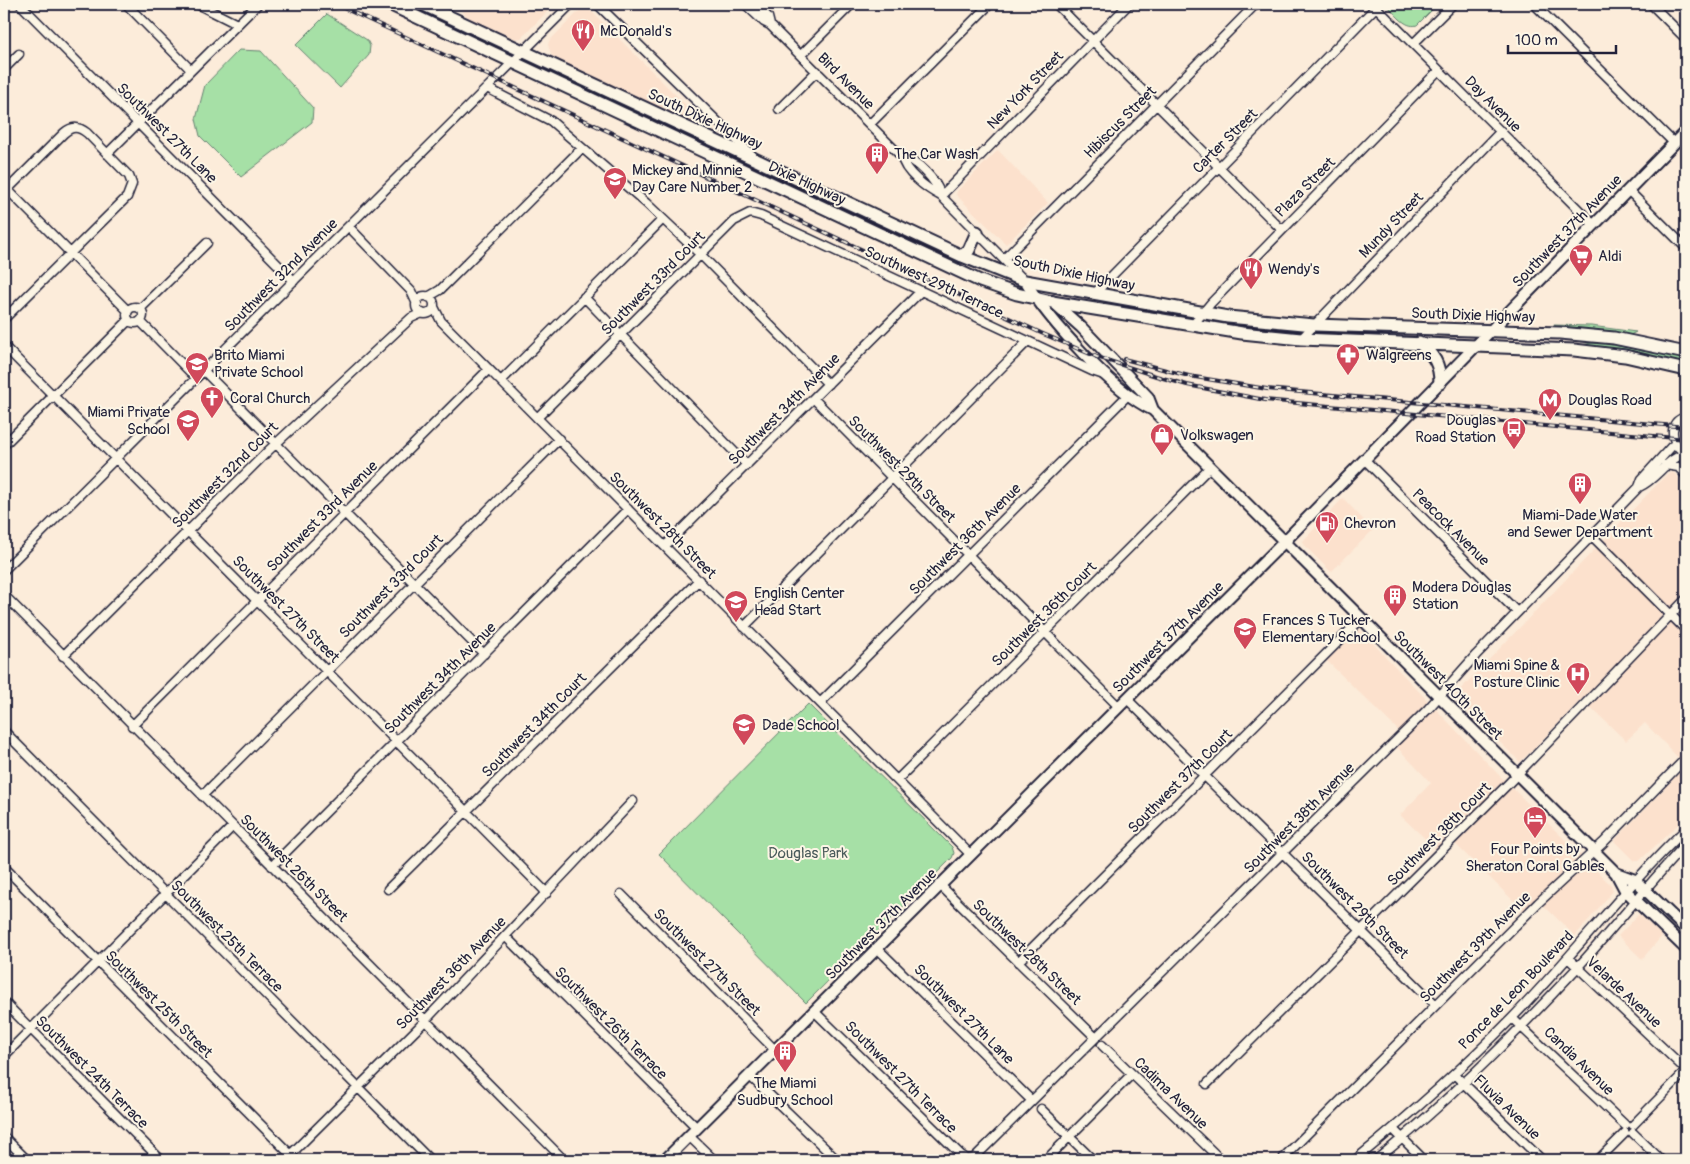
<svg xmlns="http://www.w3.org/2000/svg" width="1690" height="1164" viewBox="0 0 1690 1164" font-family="Pangolin,sans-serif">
<rect width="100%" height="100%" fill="#fcecda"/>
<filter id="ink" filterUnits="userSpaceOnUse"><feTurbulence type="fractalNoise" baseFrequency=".02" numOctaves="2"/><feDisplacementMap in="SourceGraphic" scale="10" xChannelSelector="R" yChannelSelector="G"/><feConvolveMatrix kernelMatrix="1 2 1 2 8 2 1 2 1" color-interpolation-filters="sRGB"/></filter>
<g filter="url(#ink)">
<path fill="#fce1cd" d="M450,4H555L521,38L516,39L468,18L460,9Z
M587,7L703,122V124L699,126L552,57L548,45L549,41L582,8Z
M998,150L1048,203L1006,244L956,195L957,191Z
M1673,472L1686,485V817L1639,861H1634L1614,841L1686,766L1645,723L1626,741L1582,699L1520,762L1458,701L1456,694L1668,473Z
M1343,498L1373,530L1331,572L1305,546L1303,541Z
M1356,630H1360L1497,773L1611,885L1613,891L1575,936L1538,900L1526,913L1448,837L1436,849L1400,815L1431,783L1396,746L1405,737L1326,660Z
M1639,914L1662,936L1642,959L1618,936Z"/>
<path fill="#a6e0a6" stroke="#648170" d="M1386,4H1438L1417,25C1405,29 1394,12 1386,4Z
M327,14L367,40L370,46L369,55L340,88L296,45Z
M239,50L261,51L313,108L312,122L241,177L200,136L196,119L205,85Z
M1553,325L1591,326L1636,332L1630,335L1555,327Z
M1597,342L1686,359V364L1638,353L1581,345Z
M808,704L952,847L954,853L952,858L806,1003L659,854Z"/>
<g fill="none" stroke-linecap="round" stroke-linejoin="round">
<g stroke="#22223b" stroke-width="11">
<path id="minor" d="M20,4L294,281
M126,4L191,70
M197,4L237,24
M597,4L753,156
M745,4L764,22L770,25L902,157C904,172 927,189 941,196L1022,278
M755,4L768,17L770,25
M1056,4L1282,230
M1534,4L1674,143
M1651,4L1686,39
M1374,5L1593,224
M1413,44L1453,4
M801,55L852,4
M4,69L19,54
M487,88L551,121L646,203L701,255L828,384
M779,109L817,71
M870,124L990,4
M107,154L258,4
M902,157C917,159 937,181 941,196
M5,187L128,311
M1628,190L1686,248
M4,193L64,133C72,126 78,126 87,133L129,176L132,184L127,197L4,319
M941,196L1129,4
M349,227L411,291L417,304
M1004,259L1256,4
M1094,294L1376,7
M416 305a9 9 0 1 1 18 0a9 9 0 1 1-18 0Z
M428,297L440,290L581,149
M584,297L747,465
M434,307L441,321L971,855
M127 315a8 8 0 1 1 16 0a8 8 0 1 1-16 0Z
M140,309L207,243
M140,321L196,378
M1192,326L1211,303L1439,70
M1301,339L1501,131
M4,346L547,893
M204,371L484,654
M501,381L663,219
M814,399L1119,707
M537,418L734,221L750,213L761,216L1092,371L1104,375
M4,445L129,320
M1679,448C1670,436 1670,421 1686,417
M1365,460L1517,612
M1665,465L1678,467L1686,475
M1639,487C1657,479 1666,459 1686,453
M1591,535L1686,630
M665,546L921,291
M4,570L571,4
M4,595L564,1160
M744,627L1028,341
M63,656L268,451L411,318L422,313
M1127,699L1436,1005
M820,703L1129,394
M132,726L489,369
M4,731L430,1160
M897,780L1210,467
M202,796L559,439
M272,866L628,509
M4,867L296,1160
M941,886L1095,1037
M388,889L699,580
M621,894L775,1050
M506,937L697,1128
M877,948L1031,1100
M1568,958L1683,1067
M1018,962L1361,619
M4,1002L161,1160
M814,1011L961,1155L967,1159L974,1158L1428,709L1476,655L1639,487L1642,479L1672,446L1677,445
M1512,1018L1625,1125
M1102,1045L1221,1160
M4,1056L233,826
M1454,1074L1542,1160
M749,1075L837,1160
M1207,1084L1508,784L1686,599
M1041,1109L1093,1160
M1633,1125L1683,1074
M1393,1129L1424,1160
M1633,1133L1661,1160
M689,1136L714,1160
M4,1137L27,1160
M1284,1157L1538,903L1603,843L1686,758
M285,1160L419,1027L633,801
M1046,1160L1132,1074
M1355,1160C1410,1115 1463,1068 1512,1018C1572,957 1624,888 1686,829
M1376,1160C1448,1102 1513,1037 1576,969C1614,928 1648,884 1686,844
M1598,1160L1625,1133"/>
</g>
<g stroke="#22223b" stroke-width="14">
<path id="major" d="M1025,281C1049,320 1112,391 1153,410L1616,873L1625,890L1686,949
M1052,301L1081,327L1148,397L1153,410
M1616,873L1635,880L1686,929
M665,1160L1277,549L1686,131"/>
</g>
<g stroke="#22223b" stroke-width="15">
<path id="highway" d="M389,4L980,281L1017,294L1052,302L1242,333L1301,339L1574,350L1625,356L1686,370
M422,4L962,256L1025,281L1228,317L1314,325L1560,333L1614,338L1686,353
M962,256L969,250L977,232
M1419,343C1434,355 1440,364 1440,383"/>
</g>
<use href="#minor" stroke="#fcf5e5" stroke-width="8"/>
<use href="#major" stroke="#fcf5e5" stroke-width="10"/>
<use href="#highway" stroke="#fcf5e5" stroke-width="11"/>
<g stroke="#22223b" stroke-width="4">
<path id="rail" d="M335,4L1041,333L1097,357L1156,376L1187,385L1265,400L1686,439
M1124,359L1189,376L1267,389L1686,427"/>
</g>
<use href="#rail" stroke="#fcf5e5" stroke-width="2" stroke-dasharray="5.5" stroke-linecap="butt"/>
</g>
</g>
<defs>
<g id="restaurant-pin" transform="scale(1.25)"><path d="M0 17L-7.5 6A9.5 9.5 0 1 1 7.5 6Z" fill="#d1495b" stroke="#fcf5e5"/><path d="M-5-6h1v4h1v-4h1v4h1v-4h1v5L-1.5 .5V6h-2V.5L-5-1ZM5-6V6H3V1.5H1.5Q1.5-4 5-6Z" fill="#fff"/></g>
<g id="building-pin" transform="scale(1.25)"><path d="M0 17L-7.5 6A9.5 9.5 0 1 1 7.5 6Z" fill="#d1495b" stroke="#fcf5e5"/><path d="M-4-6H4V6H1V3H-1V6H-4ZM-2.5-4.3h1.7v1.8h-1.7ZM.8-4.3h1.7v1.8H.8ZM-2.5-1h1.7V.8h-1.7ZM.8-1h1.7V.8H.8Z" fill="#fff"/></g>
<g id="school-pin" transform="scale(1.25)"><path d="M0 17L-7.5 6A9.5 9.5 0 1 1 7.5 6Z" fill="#d1495b" stroke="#fcf5e5"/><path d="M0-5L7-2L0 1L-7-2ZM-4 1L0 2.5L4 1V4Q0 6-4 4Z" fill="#fff"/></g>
<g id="supermarket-pin" transform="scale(1.25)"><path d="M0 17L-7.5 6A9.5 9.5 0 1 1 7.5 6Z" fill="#d1495b" stroke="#fcf5e5"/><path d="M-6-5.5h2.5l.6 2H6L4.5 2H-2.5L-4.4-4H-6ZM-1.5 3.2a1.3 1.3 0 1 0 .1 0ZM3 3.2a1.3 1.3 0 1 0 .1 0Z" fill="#fff"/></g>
<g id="pharmacy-pin" transform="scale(1.25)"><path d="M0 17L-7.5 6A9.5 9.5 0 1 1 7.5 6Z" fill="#d1495b" stroke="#fcf5e5"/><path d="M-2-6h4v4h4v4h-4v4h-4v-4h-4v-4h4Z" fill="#fff"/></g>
<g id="church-pin" transform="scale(1.25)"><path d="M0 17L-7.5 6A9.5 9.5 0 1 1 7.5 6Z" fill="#d1495b" stroke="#fcf5e5"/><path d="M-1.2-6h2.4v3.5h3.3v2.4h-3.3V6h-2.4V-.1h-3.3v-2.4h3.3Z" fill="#fff"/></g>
<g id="metro-pin" transform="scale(1.25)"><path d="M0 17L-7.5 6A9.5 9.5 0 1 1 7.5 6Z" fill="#d1495b" stroke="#fcf5e5"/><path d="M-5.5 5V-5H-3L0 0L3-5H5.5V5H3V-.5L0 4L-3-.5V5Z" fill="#fff"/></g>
<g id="bus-pin" transform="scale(1.25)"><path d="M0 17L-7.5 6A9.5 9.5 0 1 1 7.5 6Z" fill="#d1495b" stroke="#fcf5e5"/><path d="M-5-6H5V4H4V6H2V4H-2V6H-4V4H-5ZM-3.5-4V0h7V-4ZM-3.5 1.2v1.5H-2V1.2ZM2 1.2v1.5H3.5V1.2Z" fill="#fff"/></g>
<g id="shop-pin" transform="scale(1.25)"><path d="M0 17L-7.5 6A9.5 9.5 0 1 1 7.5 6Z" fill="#d1495b" stroke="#fcf5e5"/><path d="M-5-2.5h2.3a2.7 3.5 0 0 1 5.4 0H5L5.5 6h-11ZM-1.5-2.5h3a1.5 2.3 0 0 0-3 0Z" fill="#fff"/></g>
<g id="fuel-pin" transform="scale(1.25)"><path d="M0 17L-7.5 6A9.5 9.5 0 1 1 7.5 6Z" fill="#d1495b" stroke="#fcf5e5"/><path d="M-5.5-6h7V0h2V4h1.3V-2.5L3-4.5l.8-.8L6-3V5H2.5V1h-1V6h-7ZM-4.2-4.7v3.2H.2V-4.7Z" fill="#fff"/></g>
<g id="hospital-pin" transform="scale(1.25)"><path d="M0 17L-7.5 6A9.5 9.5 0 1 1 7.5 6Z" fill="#d1495b" stroke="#fcf5e5"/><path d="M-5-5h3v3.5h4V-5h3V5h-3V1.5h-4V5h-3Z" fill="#fff"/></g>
<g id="hotel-pin" transform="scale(1.25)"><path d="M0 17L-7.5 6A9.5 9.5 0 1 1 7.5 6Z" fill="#d1495b" stroke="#fcf5e5"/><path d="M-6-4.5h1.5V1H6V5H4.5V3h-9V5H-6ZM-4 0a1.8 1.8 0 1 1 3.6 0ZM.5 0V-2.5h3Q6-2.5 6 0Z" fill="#fff"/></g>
</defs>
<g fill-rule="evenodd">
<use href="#restaurant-pin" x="583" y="31"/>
<use href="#building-pin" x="877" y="154"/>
<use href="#school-pin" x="615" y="179"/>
<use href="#supermarket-pin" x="1581" y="256"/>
<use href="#restaurant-pin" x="1251" y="269"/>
<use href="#pharmacy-pin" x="1348" y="355"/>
<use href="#school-pin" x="197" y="364"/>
<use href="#church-pin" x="212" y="398"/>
<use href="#metro-pin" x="1550" y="400"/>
<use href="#school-pin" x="188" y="421"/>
<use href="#bus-pin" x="1514" y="429"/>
<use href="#shop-pin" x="1162" y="435"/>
<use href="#building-pin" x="1580" y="484"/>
<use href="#fuel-pin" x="1327" y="523"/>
<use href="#building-pin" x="1395" y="596"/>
<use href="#school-pin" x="736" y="602"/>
<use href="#school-pin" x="1245" y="629"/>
<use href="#hospital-pin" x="1578" y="674"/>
<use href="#school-pin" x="744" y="725"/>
<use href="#hotel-pin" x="1535" y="818"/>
<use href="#building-pin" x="785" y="1052"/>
</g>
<g text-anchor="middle" stroke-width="4" stroke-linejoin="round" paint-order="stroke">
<g font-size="15" fill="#22223b" stroke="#fcf5e5" text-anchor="start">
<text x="600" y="36">McDonald's</text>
<text x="894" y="159">The Car Wash</text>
<text x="632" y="175">Mickey and Minnie<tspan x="632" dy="17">Day Care Number 2</tspan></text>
<text x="1598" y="261">Aldi</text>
<text x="1268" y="274">Wendy's</text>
<text x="214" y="360">Brito Miami<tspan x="214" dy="17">Private School</tspan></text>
<text x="1366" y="360">Walgreens</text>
<text x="230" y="403">Coral Church</text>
<text x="1568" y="405">Douglas Road</text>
<text x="170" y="417" text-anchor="end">Miami Private<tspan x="170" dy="17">School</tspan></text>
<text x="1496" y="425" text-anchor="end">Douglas<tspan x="1496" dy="17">Road Station</tspan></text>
<text x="1180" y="440">Volkswagen</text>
<text x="1580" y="520" text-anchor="middle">Miami-Dade Water<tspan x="1580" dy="17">and Sewer Department</tspan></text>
<text x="1344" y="528">Chevron</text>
<text x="1412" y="592">Modera Douglas<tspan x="1412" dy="17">Station</tspan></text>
<text x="754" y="598">English Center<tspan x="754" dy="17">Head Start</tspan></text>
<text x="1262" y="625">Frances S Tucker<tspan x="1262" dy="17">Elementary School</tspan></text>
<text x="1560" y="670" text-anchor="end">Miami Spine &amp;<tspan x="1560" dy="17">Posture Clinic</tspan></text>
<text x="762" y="730">Dade School</text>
<text x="1535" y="854" text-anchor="middle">Four Points by<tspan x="1535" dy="17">Sheraton Coral Gables</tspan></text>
<text x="785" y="1088" text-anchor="middle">The Miami<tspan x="785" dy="17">Sudbury School</tspan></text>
</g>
<g font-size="15" fill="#22223b" stroke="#fcf5e5">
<text transform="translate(846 81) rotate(45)" y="5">Bird Avenue</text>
<text transform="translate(1025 90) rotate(-46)" y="5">New York Street</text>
<text transform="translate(1493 104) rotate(45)" y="5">Day Avenue</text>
<text transform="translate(705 119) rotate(25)" y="5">South Dixie Highway</text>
<text transform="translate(1120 122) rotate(-45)" y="5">Hibiscus Street</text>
<text transform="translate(167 133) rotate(45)" y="5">Southwest 27th Lane</text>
<text transform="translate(1225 141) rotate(-45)" y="5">Carter Street</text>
<text transform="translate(807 183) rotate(25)" y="5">Dixie Highway</text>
<text transform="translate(1305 187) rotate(-45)" y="5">Plaza Street</text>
<text transform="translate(1391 225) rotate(-46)" y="5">Mundy Street</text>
<text transform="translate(1567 231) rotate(-46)" y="5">Southwest 37th Avenue</text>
<text transform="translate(1074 273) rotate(12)" y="5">South Dixie Highway</text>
<text transform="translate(281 275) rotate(-45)" y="5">Southwest 32nd Avenue</text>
<text transform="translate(934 282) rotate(25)" y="5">Southwest 29th Terrace</text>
<text transform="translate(653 283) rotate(-45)" y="5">Southwest 33rd Court</text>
<text transform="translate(1473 315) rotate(2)" y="5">South Dixie Highway</text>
<text transform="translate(784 409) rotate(-45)" y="5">Southwest 34th Avenue</text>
<text transform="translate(902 469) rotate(45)" y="5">Southwest 29th Street</text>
<text transform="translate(225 475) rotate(-45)" y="5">Southwest 32nd Court</text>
<text transform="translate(322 516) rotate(-45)" y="5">Southwest 33rd Avenue</text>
<text transform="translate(663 525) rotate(45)" y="5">Southwest 28th Street</text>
<text transform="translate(1451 527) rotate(45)" y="5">Peacock Avenue</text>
<text transform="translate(965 539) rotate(-45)" y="5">Southwest 36th Avenue</text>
<text transform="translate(391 586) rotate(-45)" y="5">Southwest 33rd Court</text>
<text transform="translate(286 609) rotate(45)" y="5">Southwest 27th Street</text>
<text transform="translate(1044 614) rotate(-45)" y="5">Southwest 36th Court</text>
<text transform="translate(1168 637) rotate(-45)" y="5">Southwest 37th Avenue</text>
<text transform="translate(440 678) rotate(-45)" y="5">Southwest 34th Avenue</text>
<text transform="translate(1448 685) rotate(45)" y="5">Southwest 40th Street</text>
<text transform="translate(534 725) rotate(-45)" y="5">Southwest 34th Court</text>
<text transform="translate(1180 781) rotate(-45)" y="5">Southwest 37th Court</text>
<text transform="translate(1299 818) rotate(-45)" y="5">Southwest 38th Avenue</text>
<text transform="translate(1439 834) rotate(-45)" y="5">Southwest 38th Court</text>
<text transform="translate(294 868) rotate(45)" y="5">Southwest 26th Street</text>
<text transform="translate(1355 905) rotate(45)" y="5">Southwest 29th Street</text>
<text transform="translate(881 924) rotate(-45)" y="5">Southwest 37th Avenue</text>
<text transform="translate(227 936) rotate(45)" y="5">Southwest 25th Terrace</text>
<text transform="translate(1475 947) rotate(-45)" y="5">Southwest 39th Avenue</text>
<text transform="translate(1027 952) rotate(44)" y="5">Southwest 28th Street</text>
<text transform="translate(707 962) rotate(45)" y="5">Southwest 27th Street</text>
<text transform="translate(451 973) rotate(-46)" y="5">Southwest 36th Avenue</text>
<text transform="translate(1516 990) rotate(-46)" y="5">Ponce de Leon Boulevard</text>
<text transform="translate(1624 992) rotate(43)" y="5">Velarde Avenue</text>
<text transform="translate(159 1004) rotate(45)" y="5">Southwest 25th Street</text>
<text transform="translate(964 1014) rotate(45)" y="5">Southwest 27th Lane</text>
<text transform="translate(611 1023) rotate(45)" y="5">Southwest 26th Terrace</text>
<text transform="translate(1579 1061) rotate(44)" y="5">Candia Avenue</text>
<text transform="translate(92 1072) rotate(45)" y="5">Southwest 24th Terrace</text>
<text transform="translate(901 1077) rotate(45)" y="5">Southwest 27th Terrace</text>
<text transform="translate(1171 1093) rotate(44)" y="5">Cadima Avenue</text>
<text transform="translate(1507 1107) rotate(44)" y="5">Fluvia Avenue</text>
</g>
<g font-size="15" fill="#4a5b5b" stroke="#fcf5e5">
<text x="808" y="858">Douglas Park</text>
</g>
</g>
<rect width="1690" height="1164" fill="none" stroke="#fcf5e5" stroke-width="20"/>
<rect x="10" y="10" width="1670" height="1144" fill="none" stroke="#22223b" stroke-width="2" filter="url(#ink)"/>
<path d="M1508 45v8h108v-8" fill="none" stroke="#22223b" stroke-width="2.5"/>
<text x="1515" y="45" font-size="15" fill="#22223b" stroke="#fcf5e5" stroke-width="4" paint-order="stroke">100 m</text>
</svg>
